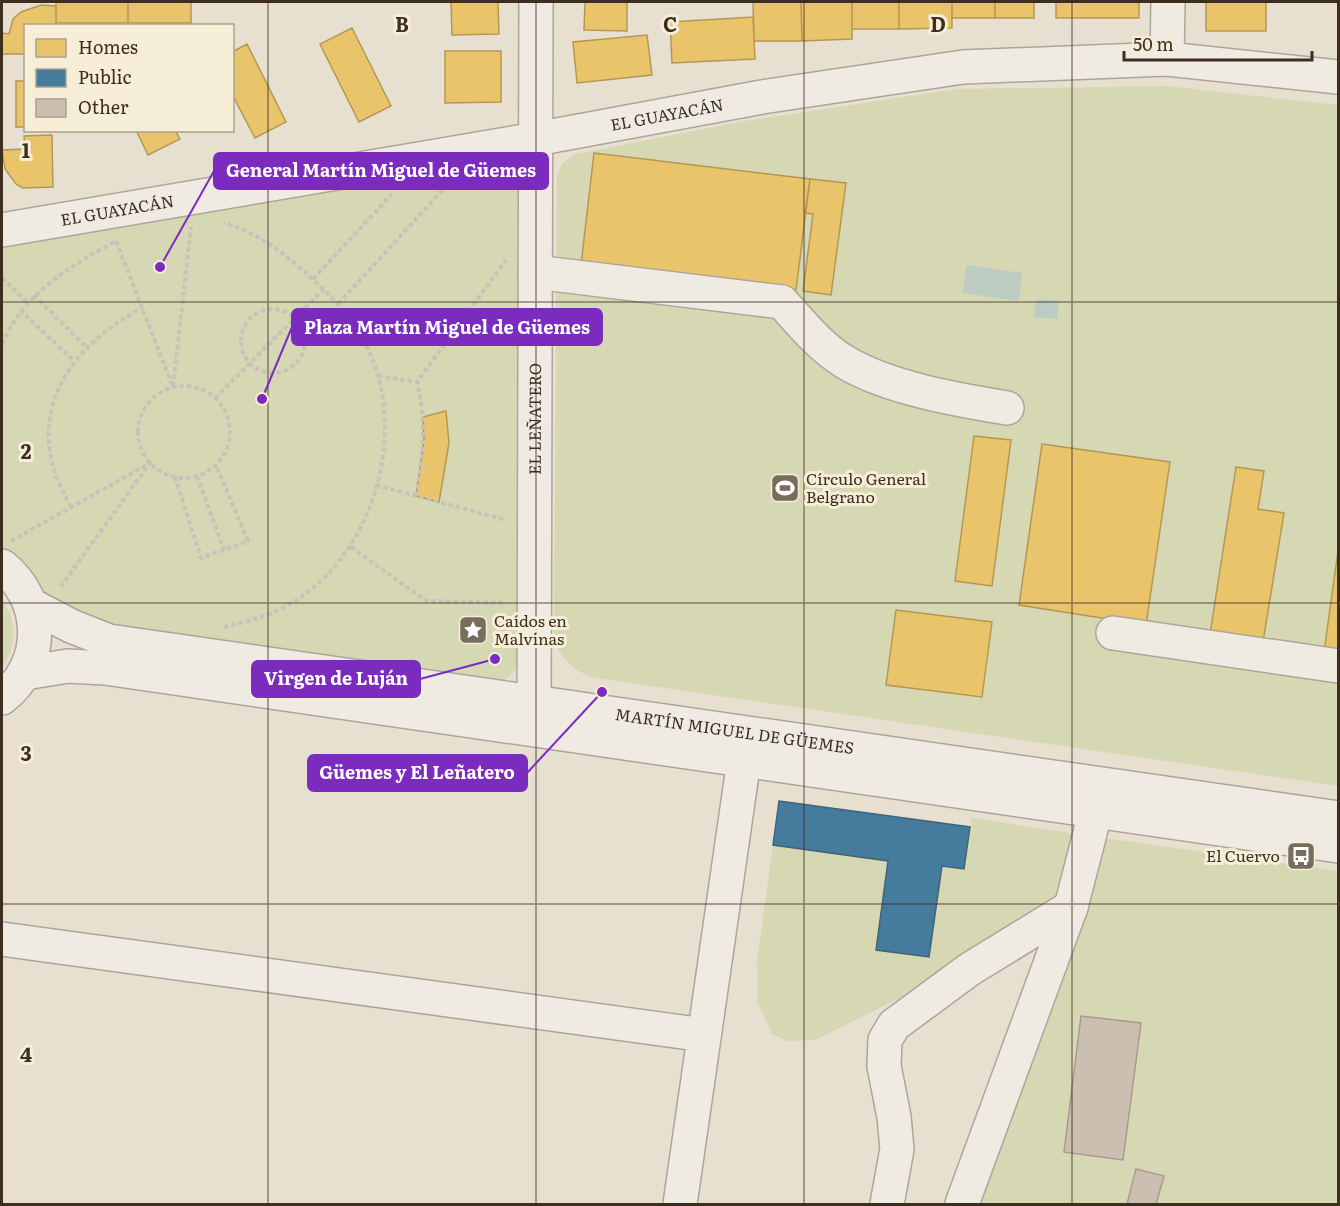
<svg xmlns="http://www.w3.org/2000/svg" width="1340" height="1206" viewBox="0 0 1340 1206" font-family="Literata,serif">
<rect width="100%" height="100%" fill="#e7e0d1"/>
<path fill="#d6d7b3" d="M1167,86L1338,105V786L596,678C574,672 563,661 554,640L557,174L563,163L576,154L745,121L956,89Z
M488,160C502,162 511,166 520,178V656C516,673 511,679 494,684L113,631L38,594L2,551V246Z
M2,599C16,618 18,648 2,667Z
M972,818L1077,834L1058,896L916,990L815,1040L788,1041L772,1034L758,1003L757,961L773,845L888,861L876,950L928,957L942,866L964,869Z
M1104,838L1338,871V1204H974Z"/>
<path fill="#bcccc2" d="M966,265L1022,273L1019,301L963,293Z
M1036,299L1059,301L1057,319L1034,317Z"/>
<path fill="#e9c46a" stroke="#b59754" stroke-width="1.5" d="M56,2H128V23H56Z
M128,2H191V23H128Z
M451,2H498L499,34L452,35Z
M585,2H627V31L584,30Z
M753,2H801L802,41H754Z
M801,2H852V39L802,41Z
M852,2H899V29H852Z
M899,2H952V28L899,29Z
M952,2H995V18H952Z
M995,2H1034V18H995Z
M1056,2H1139V18H1056Z
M1206,2H1266V31H1206Z
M41,5L56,6V26H26V54H2V33L9,34L13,19L21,12Z
M753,17L755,59L672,63L670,22Z
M352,28L391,106L359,122L320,44Z
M647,35L652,75L577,83L573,42Z
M247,44L286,122L255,138L232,94V52Z
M445,51H501V102L445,103Z
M16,81H26V127H16Z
M136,130H175L180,139L148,155Z
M52,135L53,187L23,188L16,184L5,169L2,150L25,149L24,136Z
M594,153L810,179L796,290L581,265Z
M810,179L846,183L831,295L803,291L813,214L805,213Z
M446,411L449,443L439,502L416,496L424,440L423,417Z
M974,436L1011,440L992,586L955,581Z
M1042,444L1170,462L1146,625L1019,605Z
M1236,467L1264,471L1258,509L1284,513L1263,642L1210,634Z
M1338,551V654L1324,652Z
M896,610L992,622L982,697L886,685Z"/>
<path fill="#457b9d" stroke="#436478" stroke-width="1.5" d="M779,801L970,827L964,869L942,866L929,957L876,950L888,861L773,845Z"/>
<path fill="#cbbfb2" stroke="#a89c90" stroke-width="1.5" d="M1081,1016L1141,1023L1123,1160L1064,1152Z
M1136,1169L1164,1176L1156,1204H1127Z"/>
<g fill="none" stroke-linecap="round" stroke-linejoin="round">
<g stroke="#ada599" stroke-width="36">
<g id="minor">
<path d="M1167,59L1168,2"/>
<path id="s1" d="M2,230L536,139L762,97L963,67L1167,59L1338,77"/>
<path d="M535,272L782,302C801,323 820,347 845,362C888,388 958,400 1007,408"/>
<path d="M2,566C45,600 46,664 2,698"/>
<path id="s2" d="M31,605L71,626L109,641L1338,818"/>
<path d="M1113,633L1338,666"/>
<path d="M25,673L68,666L105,668L1338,846"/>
<path id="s3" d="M534,725L536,2"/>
<path d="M2,939L704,1035"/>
<path d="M680,1204L744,760"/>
<path d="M887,1204L897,1149L894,1117L884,1066L885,1040L894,1025L970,969L1071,907"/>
<path d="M962,1204L1071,907L1096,810"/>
</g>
</g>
<path stroke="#c8c2b9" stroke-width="4" stroke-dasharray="4.5 3" stroke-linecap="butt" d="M116,241L173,387L191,227
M2,278L27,302
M313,279L392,194
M34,295L86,347
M338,304L449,183
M241 341a32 32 0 1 1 64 0a32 32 0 1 1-64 0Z
M20,310L74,361
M2,344C24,293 68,268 114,242
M378,376L417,382
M138 432a46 46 0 1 1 92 0a46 46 0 1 1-92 0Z
M215,398L324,289
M197,476L224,550
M175,477L201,558L248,541L216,465
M376,485L506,520
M416,496C424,457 426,421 417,382L506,260
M71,507C62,490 53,472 50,452C40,385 88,337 142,308
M11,541L150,463L59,589
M351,547L426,601L507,603
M224,627C251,621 281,612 304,595C377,542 408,427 366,345C352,317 329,293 305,272C281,251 256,232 224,223"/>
<use href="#minor" stroke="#efebe3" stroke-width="33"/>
</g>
<path fill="none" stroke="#3d2e20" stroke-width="1.5" stroke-opacity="0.55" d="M268,2V1204M536,2V1204M804,2V1204M1072,2V1204M2,302H1338M2,603H1338M2,904H1338"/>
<defs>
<g id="stadium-square" transform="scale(1.5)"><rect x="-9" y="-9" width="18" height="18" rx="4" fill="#786c5e" stroke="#f7eed8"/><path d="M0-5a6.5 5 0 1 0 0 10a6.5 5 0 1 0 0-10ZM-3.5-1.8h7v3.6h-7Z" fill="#fff"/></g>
<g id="sight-square" transform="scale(1.5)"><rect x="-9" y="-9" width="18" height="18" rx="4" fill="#786c5e" stroke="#f7eed8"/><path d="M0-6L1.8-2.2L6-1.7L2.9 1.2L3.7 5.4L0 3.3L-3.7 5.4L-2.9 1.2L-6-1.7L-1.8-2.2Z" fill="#fff"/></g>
<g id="bus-square" transform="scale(1.5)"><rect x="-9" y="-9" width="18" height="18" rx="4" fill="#786c5e" stroke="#f7eed8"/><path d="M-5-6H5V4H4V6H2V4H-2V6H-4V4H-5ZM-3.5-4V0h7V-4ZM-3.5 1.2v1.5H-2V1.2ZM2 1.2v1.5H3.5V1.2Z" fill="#fff"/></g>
</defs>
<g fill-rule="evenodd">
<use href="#stadium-square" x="785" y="488"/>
<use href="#sight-square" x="473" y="630"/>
<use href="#bus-square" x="1301" y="856"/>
</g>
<g text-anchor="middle" stroke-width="6" stroke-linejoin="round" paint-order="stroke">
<g font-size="16" fill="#3d2e20" stroke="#f7eed8">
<text dy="6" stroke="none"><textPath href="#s1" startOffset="675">EL GUAYACÁN</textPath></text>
<text dy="6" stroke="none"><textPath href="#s1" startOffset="117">EL GUAYACÁN</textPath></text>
<text dy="6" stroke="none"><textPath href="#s3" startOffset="306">EL LEÑATERO</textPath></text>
<text dy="6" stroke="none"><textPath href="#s2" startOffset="718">MARTÍN MIGUEL DE GÜEMES</textPath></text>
</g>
<g font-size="16" fill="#3d2e20" stroke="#f7eed8" text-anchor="start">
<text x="806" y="485">Círculo General<tspan x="806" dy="18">Belgrano</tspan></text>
<text x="494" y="627">Caídos en<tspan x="494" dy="18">Malvinas</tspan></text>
<text x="1280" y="862" text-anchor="end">El Cuervo</text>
</g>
</g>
<g font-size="20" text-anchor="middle" font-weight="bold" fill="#3d2e20" stroke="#f7eed8" stroke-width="6" stroke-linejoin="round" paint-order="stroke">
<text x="402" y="32">B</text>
<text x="670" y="32">C</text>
<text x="938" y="32">D</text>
<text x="26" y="158">1</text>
<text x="26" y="459">2</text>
<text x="26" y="761">3</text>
<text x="26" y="1062">4</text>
</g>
<path fill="none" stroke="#7b2cbf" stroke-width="2" d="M160 267L214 171M262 399L292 327M495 659L420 679M602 692L527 773"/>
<g fill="#7b2cbf" stroke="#f7eed8" stroke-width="2">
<circle cx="160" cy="267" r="6"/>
<circle cx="262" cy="399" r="6"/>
<circle cx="495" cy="659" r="6"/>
<circle cx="602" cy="692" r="6"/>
</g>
<g fill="#7b2cbf" stroke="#7b2cbf" stroke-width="2">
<rect x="214" y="153" width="334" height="36" rx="6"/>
<rect x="292" y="309" width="310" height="36" rx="6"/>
<rect x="252" y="661" width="168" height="36" rx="6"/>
<rect x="308" y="755" width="219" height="36" rx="6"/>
</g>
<g font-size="18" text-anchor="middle" font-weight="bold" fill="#fff">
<text x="381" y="177">General Martín Miguel de Güemes</text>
<text x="447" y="334">Plaza Martín Miguel de Güemes</text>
<text x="336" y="685">Virgen de Luján</text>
<text x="417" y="779">Güemes y El Leñatero</text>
</g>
<rect width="1340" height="1206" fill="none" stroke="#3d2e20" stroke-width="6"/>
<rect x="24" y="24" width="210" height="108" fill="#f7eed8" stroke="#ada18e" stroke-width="1.5"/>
<rect x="36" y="39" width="30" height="18" fill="#e9c46a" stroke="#ada18e" stroke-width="1.5"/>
<text x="78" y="54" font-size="18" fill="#3d2e20">Homes</text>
<rect x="36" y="69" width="30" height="18" fill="#457b9d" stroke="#ada18e" stroke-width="1.5"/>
<text x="78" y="84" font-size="18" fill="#3d2e20">Public</text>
<rect x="36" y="99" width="30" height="18" fill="#cbbfb2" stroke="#ada18e" stroke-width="1.5"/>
<text x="78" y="114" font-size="18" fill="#3d2e20">Other</text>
<path d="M1124 51v9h188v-9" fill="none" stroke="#3d2e20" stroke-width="3"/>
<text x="1133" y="51" font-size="18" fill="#3d2e20" stroke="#f7eed8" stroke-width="4.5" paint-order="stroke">50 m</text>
</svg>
